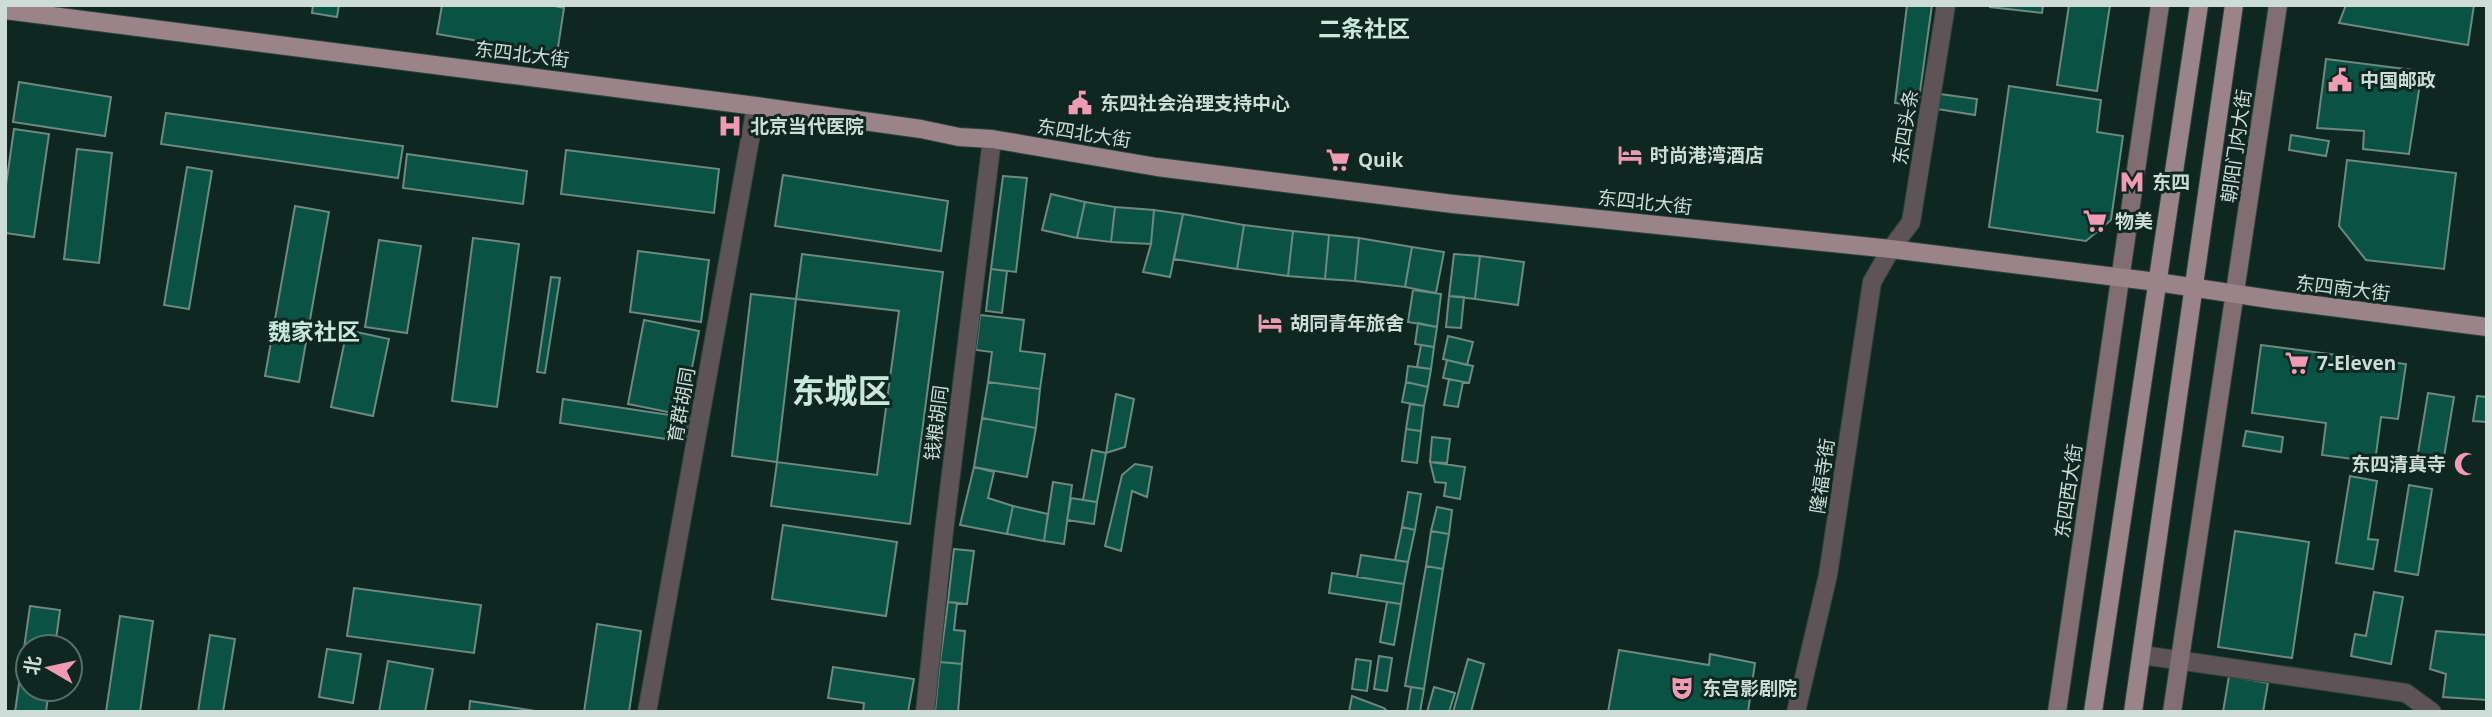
<svg xmlns="http://www.w3.org/2000/svg" width="2492" height="717" viewBox="0 0 2492 717" font-family="'Open Sans','Noto Sans SC',sans-serif">
<rect width="100%" height="100%" fill="#0e2721"/>
<path fill="#0a5344" stroke="#6e8981" stroke-width="2" d="M313,5H339L337,17L312,13Z
M442,5H550L564,8L557,54L437,34Z
M1907,5H1932L1918,106L1895,103Z
M1990,5H2043L2042,13L1990,7Z
M2069,5H2110L2097,91L2057,85Z
M2346,5H2474L2468,45L2339,23Z
M2326,59L2422,71L2409,154L2363,149L2364,131L2317,128Z
M19,82L111,97L105,136L13,122Z
M2009,86L2101,100L2097,132L2123,136L2111,220L2086,241L1989,227Z
M1940,94L1977,99L1975,115L1937,109Z
M166,113L403,146L398,178L161,144Z
M14,129L49,134L34,237L5,233V192Z
M2291,135L2329,141L2326,156L2289,150Z
M77,149L112,153L99,263L64,259Z
M566,150L719,169L714,213L561,194Z
M407,154L527,171L523,204L403,188Z
M2347,160L2456,173L2444,269L2366,260L2339,226Z
M187,167L212,171L189,309L164,305Z
M783,175L948,201L941,251L775,226Z
M1003,176L1027,178L1016,272L991,269Z
M1051,194L1085,202L1077,238L1042,230Z
M1085,202L1115,207L1111,242L1077,238Z
M295,206L329,212L299,382L265,376Z
M1115,207L1154,210L1151,244L1111,242Z
M1154,210L1183,214L1170,277L1143,272L1151,244Z
M1183,214L1244,225L1237,269L1174,259Z
M1244,225L1293,231L1288,276L1237,269Z
M1293,231L1329,235L1325,279L1288,276Z
M1329,235L1359,238L1355,281L1325,279Z
M473,238L519,244L497,407L452,401Z
M1359,238L1412,247L1405,287L1355,281Z
M379,240L421,246L407,333L365,327Z
M1412,247L1444,252L1436,293L1405,287Z
M638,251L709,260L701,322L630,312Z
M802,254L943,272L910,524L771,506L777,462L877,475L899,311L796,299Z
M1454,254L1480,256L1475,299L1449,296Z
M1480,256L1524,262L1518,305L1475,299Z
M991,269L1007,271L1002,313L986,311Z
M551,277L560,278L545,373L537,372Z
M1413,290L1441,294L1437,327L1408,322Z
M751,294L796,299L777,462L732,456Z
M1449,296L1464,297L1461,328L1446,327Z
M980,315L1024,320L1020,351L1045,354L1040,389L988,382L992,352L976,350Z
M644,320L699,331L683,415L628,404Z
M1418,323L1437,327L1434,347L1415,344Z
M347,330L389,339L373,416L331,407Z
M1448,336L1473,342L1467,365L1443,359Z
M1421,345L1434,347L1431,369L1417,367Z
M2261,345L2406,364L2398,419L2381,417L2375,462L2322,455L2326,423L2252,413Z
M1447,360L1473,366L1469,383L1443,378Z
M1408,366L1431,369L1428,387L1406,382Z
M1449,379L1463,382L1458,407L1444,405Z
M988,382L1040,389L1036,428L982,418Z
M1406,382L1428,387L1424,406L1402,402Z
M2428,393L2454,397L2442,469L2416,465Z
M1116,394L1134,399L1125,447L1106,453Z
M2477,396L2487,397V422L2473,421Z
M563,399L690,418L686,442L560,423Z
M1410,404L1424,406L1421,431L1406,429Z
M982,418L1036,428L1027,477L974,467Z
M1406,429L1421,431L1417,463L1402,461Z
M2246,431L2283,437L2281,452L2243,446Z
M1432,437L1450,439L1447,463L1430,462Z
M1092,450L1106,453L1097,502L1083,500Z
M1430,462L1465,467L1460,499L1444,496L1446,483L1435,482Z
M1135,464L1152,467L1147,497L1132,491L1121,551L1105,546L1122,475Z
M974,467L994,472L988,498L1013,506L1007,534L960,525Z
M2350,476L2377,481L2368,539L2378,540L2373,569L2336,563Z
M1053,482L1072,485L1064,544L1044,541Z
M2409,485L2432,489L2418,575L2395,571Z
M1408,492L1421,494L1415,530L1402,527Z
M1071,498L1097,502L1094,524L1067,520Z
M1013,506L1048,514L1044,541L1007,534Z
M1437,507L1452,510L1449,534L1431,531Z
M783,525L897,542L886,616L772,599Z
M1402,527L1415,530L1408,562L1395,560Z
M1431,531L1449,534L1443,569L1426,566Z
M2235,531L2309,542L2292,658L2218,647Z
M954,549L974,551L967,604L948,602Z
M1361,555L1408,562L1404,584L1357,577Z
M1426,566L1443,569L1424,689L1405,686Z
M1332,573L1404,584L1401,604L1329,593Z
M354,588L481,605L474,653L347,636Z
M2374,592L2403,597L2391,664L2351,656L2355,634L2366,636Z
M948,602L957,603L954,630L965,631L962,664L940,662Z
M1387,602L1401,604L1394,645L1380,642Z
M30,606L60,610L55,647H28V689H49L46,712H15Z
M120,616L153,621L140,712H106Z
M597,624L641,631L629,712H584Z
M2436,631L2487,635V700L2443,697L2446,674L2430,669Z
M210,635L235,639L223,712H198Z
M327,649L361,654L353,703L319,697Z
M1619,650L1709,665L1710,654L1755,663L1748,712H1608Z
M1379,656L1392,658L1387,691L1374,689Z
M1356,659L1371,661L1367,691L1352,689Z
M1468,659L1484,664L1471,712H1453Z
M388,661L433,669L425,712H379Z
M940,662L962,664L958,712H935Z
M833,667L914,679L908,712H863L864,703L828,698Z
M2229,676L2268,683L2263,712H2223Z
M1411,687L1424,689L1420,712L1407,711Z
M1434,687L1455,693L1449,712H1427Z
M1352,696L1384,708L1388,712H1349Z
M470,701L542,712H469Z"/>
<g fill="none" stroke-linecap="round" stroke-linejoin="round">
<g stroke="#2d443e" stroke-width="20">
<path id="street" d="M2142,655L2406,693L2432,712
M647,712L756,106
M925,712L944,531L992,139
M1796,712L1828,575L1872,282L1891,249L1911,222L1946,5"/>
</g>
<g stroke="#2d443e" stroke-width="20">
<path id="secondary" d="M2057,712L2160,5
M2172,712L2278,5"/>
</g>
<g stroke="#2d443e" stroke-width="20">
<path id="primary" d="M5,10L756,106L921,129L959,137L992,139L1157,167L1453,204L1891,249L2157,282L2276,300L2487,327
M2093,712L2199,5
M2133,712L2234,5"/>
</g>
<use href="#street" stroke="#5e5356" stroke-width="18"/>
<use href="#secondary" stroke="#806e73" stroke-width="18"/>
<use href="#primary" stroke="#9a8489" stroke-width="18"/>
</g>
<defs>
<g id="civic-bare" transform="scale(1.89)"><path d="M-.6-6.5H3V-4.5H.6V-3L4-1V1h2V6H-6V1h2V-1L-.6-3ZM-1.2 2.5V6h2.4V2.5Z" fill="#f19ab3" stroke="#0e2721" stroke-width="2.5" paint-order="stroke"/></g>
<g id="hospital-bare" transform="scale(1.89)"><path d="M-5-5h3v3.5h4V-5h3V5h-3V1.5h-4V5h-3Z" fill="#f19ab3" stroke="#0e2721" stroke-width="2.5" paint-order="stroke"/></g>
<g id="hotel-bare" transform="scale(1.89)"><path d="M-6-4.5h1.5V1H6V5H4.5V3h-9V5H-6ZM-4 0a1.8 1.8 0 1 1 3.6 0ZM.5 0V-2.5h3Q6-2.5 6 0Z" fill="#f19ab3" stroke="#0e2721" stroke-width="2.5" paint-order="stroke"/></g>
<g id="supermarket-bare" transform="scale(1.89)"><path d="M-6-5.5h2.5l.6 2H6L4.5 2H-2.5L-4.4-4H-6ZM-1.5 3.2a1.3 1.3 0 1 0 .1 0ZM3 3.2a1.3 1.3 0 1 0 .1 0Z" fill="#f19ab3" stroke="#0e2721" stroke-width="2.5" paint-order="stroke"/></g>
<g id="metro-bare" transform="scale(1.89)"><path d="M-5.5 5V-5H-3L0 0L3-5H5.5V5H3V-.5L0 4L-3-.5V5Z" fill="#f19ab3" stroke="#0e2721" stroke-width="2.5" paint-order="stroke"/></g>
<g id="mosque-bare" transform="scale(1.89)"><path d="M3.5-4.9A6 6 0 1 0 3.5 4.9A5 5 0 1 1 3.5-4.9Z" fill="#f19ab3" stroke="#0e2721" stroke-width="2.5" paint-order="stroke"/></g>
<g id="theatre-bare" transform="scale(1.89)"><path d="M-5-5.5Q0-4 5-5.5V0Q5 5 0 6Q-5 5-5 0ZM-3.3-2.5H-1v1.5H-3.3ZM1-2.5H3.3v1.5H1ZM-2.8 1Q0 5.5 2.8 1Z" fill="#f19ab3" stroke="#0e2721" stroke-width="2.5" paint-order="stroke"/></g>
</defs>
<g fill-rule="evenodd">
<use href="#civic-bare" x="2340" y="80"/>
<use href="#civic-bare" x="1080" y="103"/>
<use href="#hospital-bare" x="730" y="126"/>
<use href="#hotel-bare" x="1630" y="155"/>
<use href="#supermarket-bare" x="1338" y="160"/>
<use href="#metro-bare" x="2132" y="182"/>
<use href="#supermarket-bare" x="2095" y="221"/>
<use href="#hotel-bare" x="1270" y="323"/>
<use href="#supermarket-bare" x="2297" y="363"/>
<use href="#mosque-bare" x="2466" y="464"/>
<use href="#theatre-bare" x="1682" y="688"/>
</g>
<g text-anchor="middle" stroke-width="6" stroke-linejoin="round" paint-order="stroke">
<g font-size="19" fill="#cedcd8" stroke="#0e2721">
<text transform="translate(522 54) rotate(7)" y="7">东四北大街</text>
<text transform="translate(1905 127) rotate(-81)" y="7">东四头条</text>
<text transform="translate(1084 133) rotate(9)" y="7">东四北大街</text>
<text transform="translate(2236 146) rotate(-82)" y="7">朝阳门内大街</text>
<text transform="translate(1645 202) rotate(6)" y="7">东四北大街</text>
<text transform="translate(2343 288) rotate(7)" y="7">东四南大街</text>
<text transform="translate(681 405) rotate(-80)" y="7">育群胡同</text>
<text transform="translate(936 423) rotate(-83)" y="7">钱粮胡同</text>
<text transform="translate(1822 476) rotate(-82)" y="7">隆福寺街</text>
<text transform="translate(2068 491) rotate(-82)" y="7">东四西大街</text>
</g>
<g font-size="19" font-weight="bold" fill="#cedcd8" stroke="#0e2721" text-anchor="start">
<text x="2360" y="87">中国邮政</text>
<text x="1100" y="110">东四社会治理支持中心</text>
<text x="750" y="133">北京当代医院</text>
<text x="1650" y="162">时尚港湾酒店</text>
<text x="1358" y="167">Quik</text>
<text x="2152" y="189">东四</text>
<text x="2115" y="228">物美</text>
<text x="1290" y="330">胡同青年旅舍</text>
<text x="2317" y="370">7-Eleven</text>
<text x="2446" y="471" text-anchor="end">东四清真寺</text>
<text x="1702" y="695">东宫影剧院</text>
</g>
<g font-size="23" font-weight="bold" fill="#c9e7dd" stroke="#0e2721">
<text x="1364" y="37">二条社区</text>
<text x="314" y="340">魏家社区</text>
</g>
<g font-size="33" font-weight="bold" fill="#c9e7dd" stroke="#0e2721">
<text x="841" y="403">东城区</text>
</g>
</g>
<rect width="2492" height="717" fill="none" stroke="#cedcd8" stroke-width="14"/>
<g transform="translate(49 668) rotate(279)"><circle r="33" fill="#0e2721" stroke="#5b6f6a" stroke-width="2"/>
<path d="M0-5L12 26L0 18L-12 26Z" fill="#f19ab3"/>
<text y="-10" font-size="19" font-weight="bold" text-anchor="middle" fill="#cedcd8">北</text>
</g>
</svg>
